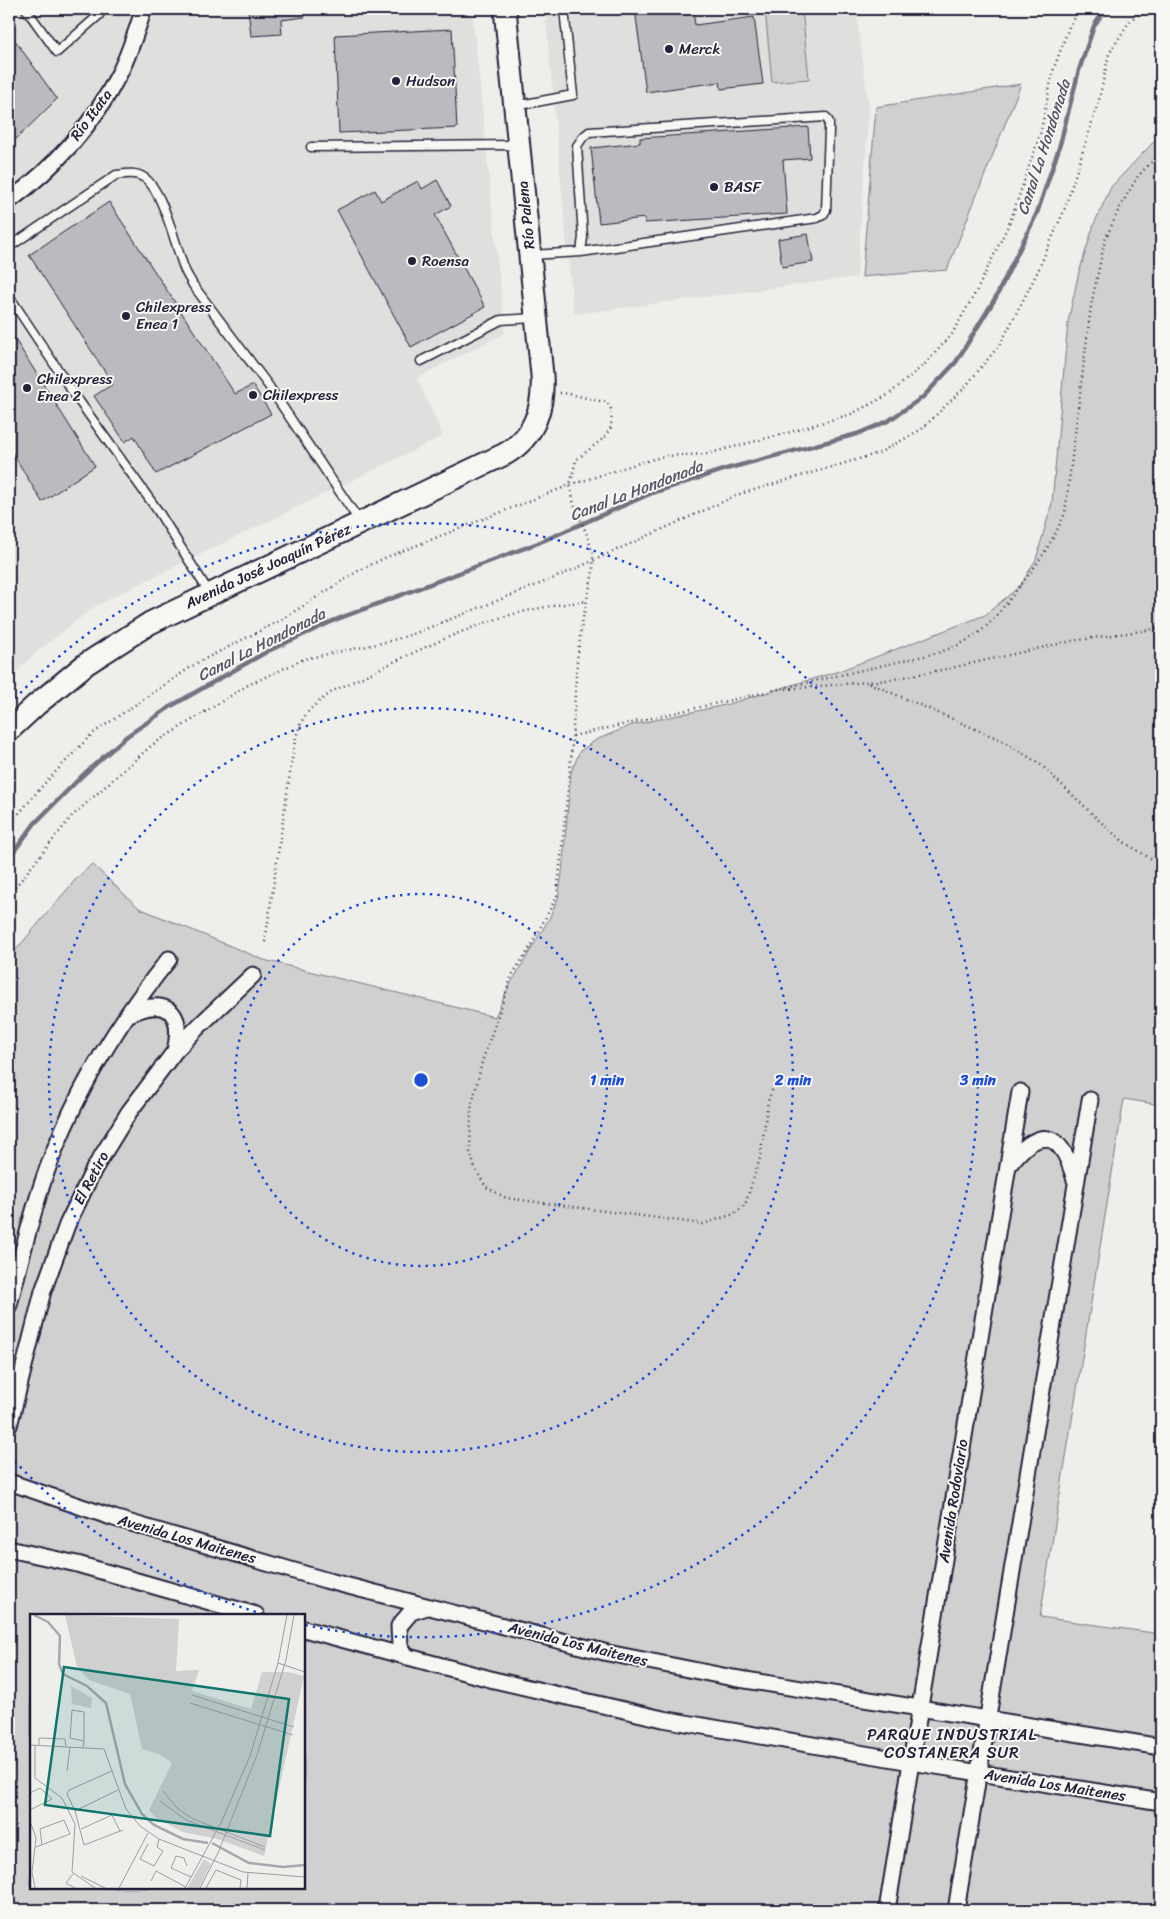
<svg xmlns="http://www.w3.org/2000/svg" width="1170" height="1919" viewBox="0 0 1170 1919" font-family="Sriracha,sans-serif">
<rect width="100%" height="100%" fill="#eeeeeb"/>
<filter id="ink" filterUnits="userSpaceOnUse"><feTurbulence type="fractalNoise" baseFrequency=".02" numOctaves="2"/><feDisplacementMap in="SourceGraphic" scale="10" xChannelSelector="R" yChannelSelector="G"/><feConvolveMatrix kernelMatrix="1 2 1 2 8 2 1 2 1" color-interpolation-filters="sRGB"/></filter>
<g filter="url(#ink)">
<path fill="#dfdfde" d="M9,9H472L505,333L417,378L443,436L109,599L93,608L38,651L9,679Z
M545,9H856L869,109L857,277L576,314L573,310Z"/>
<path fill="#d0d0d1" stroke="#797986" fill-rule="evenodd" d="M765,9H802L809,79L772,82Z
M1021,84L947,270L862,277L876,107Z
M1161,134V1105L1124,1099L1040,1617L1161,1634V1910H9V968L15,951L76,879L92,864L139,908L264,960L495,1017L508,988L549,919L558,898L562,873L571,772L580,751L596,740L632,725L725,705L839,671L985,615L1021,585L1036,559L1052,503L1068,322L1078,276L1094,224L1111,187ZM31,1615H304V1888H31Z"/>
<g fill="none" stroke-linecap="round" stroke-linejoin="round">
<path stroke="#727281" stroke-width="4.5" d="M9,858L35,823L84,774L127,736L173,705L268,651L335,620L538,543L652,493L726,469L857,434L888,421L923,397L956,362L996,297L1037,213L1059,148L1079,70L1094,26L1105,9"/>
</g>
<path fill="#bbbbbf" stroke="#22223b" d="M248,9H305V17L281,20L282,34L251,36Z
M635,9H693L695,25L754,17L763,84L721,89L720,82L646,92Z
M452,29L457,128L339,133L335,35Z
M9,32L57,99L9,146Z
M808,127L810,158L783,160L787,214L645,223V218L599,223L591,148L640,143V138Z
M437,180L451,206L435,215L485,307L411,347L337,210L375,190L381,201L418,181L422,189Z
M109,202L235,394L253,385L271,414L156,474L134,436L125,442L94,396L113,384L29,255Z
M808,234L813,262L782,267L778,239Z
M9,330L95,466L42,502L9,447Z"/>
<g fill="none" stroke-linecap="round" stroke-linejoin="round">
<g stroke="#22223b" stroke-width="11">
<path id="service" d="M26,9L57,52L99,15L102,9
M515,106L573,95L564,9
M311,147L516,145
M9,247L116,175C125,174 135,172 143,177C162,187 176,247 184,268C186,274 190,279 193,285L268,385L360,522
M531,255L581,252L583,237L577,146L583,137L589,132L826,117L829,122V130L826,210L823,215L817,218L581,252
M9,296L74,394L158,511L210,594
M421,361L501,320L534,318"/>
</g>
<g stroke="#22223b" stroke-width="19">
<path id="minor" d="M9,201C54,168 94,124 119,74C130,53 136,31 144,9
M127,1015C164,997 185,1008 175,1051
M1008,1166C1040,1124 1061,1131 1075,1180
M9,1305C21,1260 31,1214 47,1170C75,1092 117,1023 169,959
M9,1426L43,1291L67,1225L94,1169L129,1112L175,1051L200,1025L253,975
M9,1482L114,1518L325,1580L608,1653L733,1678L1161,1747
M9,1549L77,1564L256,1615
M304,1629L494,1680L663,1719L911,1762L1161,1802
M407,1657L400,1646L399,1626L411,1612L427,1607
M887,1910L1020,1092
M956,1910L1090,1100"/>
</g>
<g stroke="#22223b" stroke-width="25">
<path id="secondary" d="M9,730L36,705L86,664L150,623L505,454C535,437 544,407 542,375L505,9"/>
</g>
<path stroke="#22223b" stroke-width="2.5" stroke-dasharray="1 4" stroke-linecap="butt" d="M560,393C576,394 590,400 607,402L612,411L611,427L605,437L576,460L570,485L574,505L588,537L593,555V572L582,622L577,661L571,759L557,896L528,951L512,975L482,1062L471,1109L470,1153L476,1170L486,1187L506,1198L703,1224L734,1214L745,1205L760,1158L768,1101L774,1085L783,1078
M869,683L1001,740L1040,764L1106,827L1124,842L1161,865
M786,689L889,680L951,668L1072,641L1161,628
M573,736L937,653C952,648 965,643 978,633C990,625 1000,611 1009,600C1033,570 1050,548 1065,513L1091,306L1105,240L1120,207L1138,176L1161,152
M9,825L45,783L92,734L197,663L281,620L358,571L387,557L570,485L639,463L665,456L706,454L787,433L851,414L888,395L925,364L952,334L977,290L1010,222L1040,135L1053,71L1069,27L1081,9
M9,895L72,816L152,745L248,685L304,659L387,642L413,634L557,577L740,494L879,453L922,429L965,387L1001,343L1037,273L1065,208L1099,100L1109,54L1129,22L1143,9
M265,942L294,746C301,714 309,708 335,690C389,665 443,636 500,618C528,609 557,605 586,601"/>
<use href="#service" stroke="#f6f6f2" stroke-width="8"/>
<use href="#minor" stroke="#f6f6f2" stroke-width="15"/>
<use href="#secondary" stroke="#f6f6f2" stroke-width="21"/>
</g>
</g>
<g fill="none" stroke="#1d4ed8" stroke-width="2.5" stroke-dasharray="2.5 5">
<circle cx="421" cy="1080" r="186"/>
<circle cx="421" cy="1080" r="372"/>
<path d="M263 1614A557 557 0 0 1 10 1456M10 704A557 557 0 1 1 305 1625"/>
</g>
<g fill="#22223b" stroke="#f6f6f2" stroke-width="2">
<circle cx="669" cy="49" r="5"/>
<circle cx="396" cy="81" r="5"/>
<circle cx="714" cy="187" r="5"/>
<circle cx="412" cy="261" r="5"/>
<circle cx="126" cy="316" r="5"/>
<circle cx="27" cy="388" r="5"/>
<circle cx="253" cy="395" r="5"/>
</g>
<g text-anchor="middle" stroke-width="4" stroke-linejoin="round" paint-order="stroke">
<g font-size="15" fill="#22223b" stroke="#f6f6f2" text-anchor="start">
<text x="679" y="54">Merck</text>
<text x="406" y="86">Hudson</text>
<text x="724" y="192">BASF</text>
<text x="422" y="266">Roensa</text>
<text x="136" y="312">Chilexpress<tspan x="136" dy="17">Enea 1</tspan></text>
<text x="37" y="384">Chilexpress<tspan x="37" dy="17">Enea 2</tspan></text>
<text x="263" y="400">Chilexpress</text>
</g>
<g font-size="15" fill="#22223b" stroke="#f6f6f2">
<text transform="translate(91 115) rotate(-54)" y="5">Río Itata</text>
<text transform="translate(526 215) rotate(-96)" y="5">Río Palena</text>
<text transform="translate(268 566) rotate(-25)" y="5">Avenida José Joaquín Pérez</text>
<text transform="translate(91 1178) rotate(-62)" y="5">El Retiro</text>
<text transform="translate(953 1501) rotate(-81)" y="5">Avenida Rodoviario</text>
<text transform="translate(187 1539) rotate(16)" y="5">Avenida Los Maitenes</text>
<text transform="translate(578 1644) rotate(14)" y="5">Avenida Los Maitenes</text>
<text transform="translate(1055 1785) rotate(9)" y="5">Avenida Los Maitenes</text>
</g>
<g font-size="16" font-style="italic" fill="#575769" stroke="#f6f6f2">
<text transform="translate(1043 147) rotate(-72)" y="6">Canal La Hondonada</text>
<text transform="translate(636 490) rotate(-21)" y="6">Canal La Hondonada</text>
<text transform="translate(261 644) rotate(-27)" y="6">Canal La Hondonada</text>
</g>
<g font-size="16" letter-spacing="1" fill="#22223b" stroke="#f6f6f2">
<text x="952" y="1740">PARQUE INDUSTRIAL<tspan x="952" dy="18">COSTANERA SUR</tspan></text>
</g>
</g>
<g transform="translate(30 1614)">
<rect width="275" height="275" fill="#eeeeeb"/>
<path d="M35,1L149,5L146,57L169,56L162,77L221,95L232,58H258L274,62L234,242L187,225L153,218L126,204L119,196L142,149L129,140L112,135L100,80L59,66L47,53ZM41,72L62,84L61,94L42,90ZM174,245L181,250L169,274H157Z" fill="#d0d0d1"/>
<path fill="none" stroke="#a7a7af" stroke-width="2.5" d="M4,1L18,8L30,22L29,50L33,60L57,72L76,89L95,170L112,200L124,211L153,225L178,229M182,229L219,249L253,253L275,251"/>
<path fill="none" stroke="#9c9ca5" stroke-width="1" d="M248,49L275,58M162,81L264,113M160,89L263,121M0,131L74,135L96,195L110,212L129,225L213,258L275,263M5,131V164L32,184L45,210L42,258L65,274M9,131V124L35,125L36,132M53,133L54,127L40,124L42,96L54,98V127M37,157L40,133M82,157L39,176L37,180L45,197L88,176M133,177L147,194L163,205L235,233M0,179L10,174L22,185L0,196M130,187L156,206L235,236M45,197L54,231L93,216M0,207L6,224L2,258L5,274M0,215V245M51,215L82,201L90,217M118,230L110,245L124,252L133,237L127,233L129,225M6,233L40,220L34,206L10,215L12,231M157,252L154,244L146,242L141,254L161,263M43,260L36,269L45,274M51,262L75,274M121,267L126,257L156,273M89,274L118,219M155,274L191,209L220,142L248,49L257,1M170,274L188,239L227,141L256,46L264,1M176,274L186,256L211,266L210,274M217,274L218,259"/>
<path fill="#0f766e" fill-opacity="0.15" stroke="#0f766e" stroke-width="2.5" d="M34,53L259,85L240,222L15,191Z"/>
<rect width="275" height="275" fill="none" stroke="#22223b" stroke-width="2.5"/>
</g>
<circle cx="421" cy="1080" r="8" fill="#1d4ed8" stroke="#f6f6f2" stroke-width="2.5"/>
<g font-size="15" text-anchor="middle" font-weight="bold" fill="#1d4ed8" stroke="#f6f6f2" stroke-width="4" stroke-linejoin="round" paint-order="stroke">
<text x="607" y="1085">1 min</text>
<text x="793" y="1085">2 min</text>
<text x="978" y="1085">3 min</text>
</g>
<rect width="1170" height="1919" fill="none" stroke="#f6f6f2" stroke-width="30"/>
<rect x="15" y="15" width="1140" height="1889" fill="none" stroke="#22223b" stroke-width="2" filter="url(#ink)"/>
</svg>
